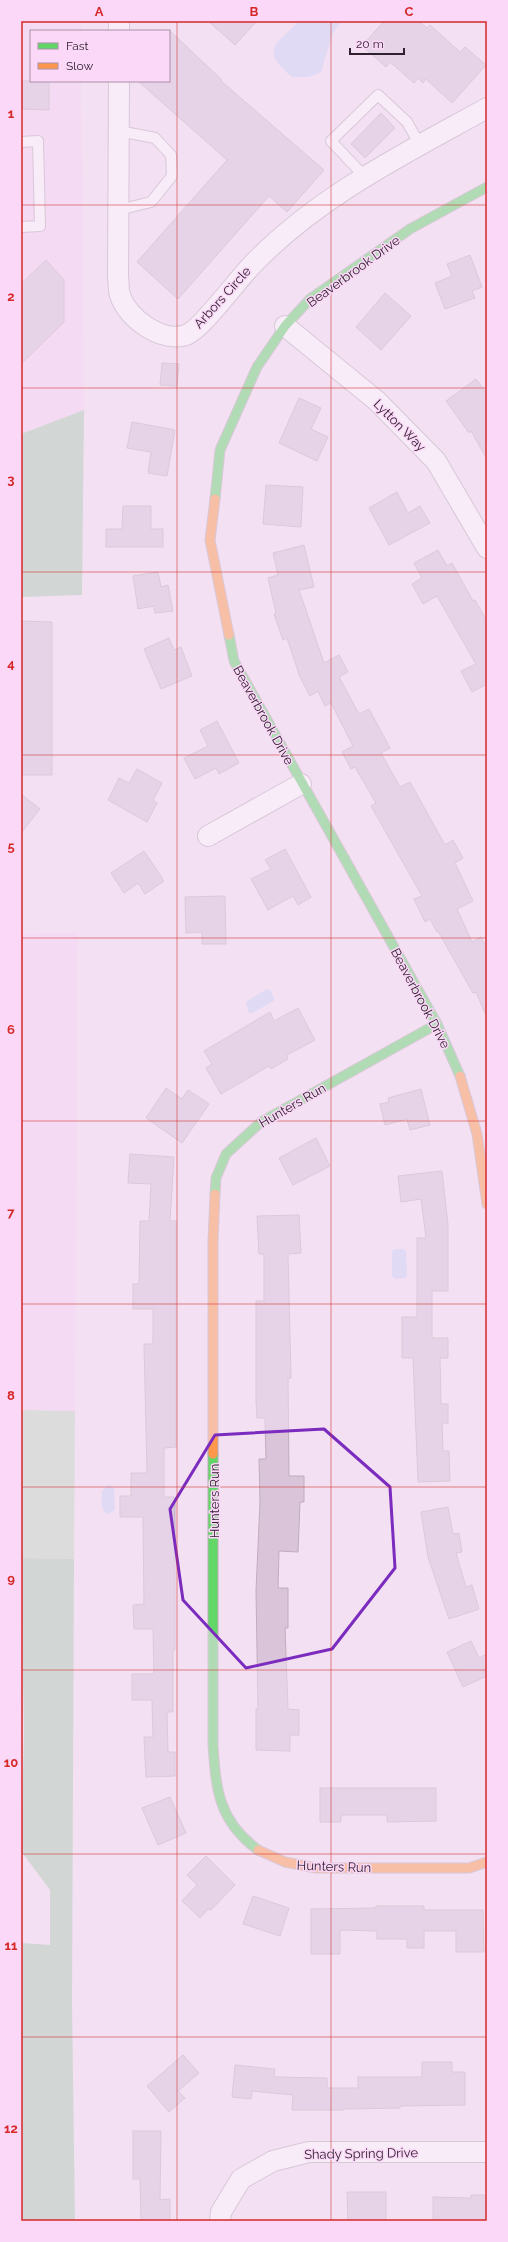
<svg xmlns="http://www.w3.org/2000/svg" width="508" height="2242" viewBox="0 0 508 2242" font-family="Raleway,sans-serif">
<rect width="100%" height="100%" fill="#f3e0f2"/>
<path fill="#f6d2f3" d="M21,21H81V31H31V81H81L84,410L21,434Z
M78,933L75,1411L21,1410V934Z"/>
<path fill="#c0d8c4" d="M21,1410L75,1411L74,1559L21,1558Z"/>
<path fill="#accbb2" d="M84,410L82,595L21,597V434Z
M21,1558L74,1559L72,2003L75,2221H21V1943L50,1945V1890L21,1851L24,1734Z"/>
<path fill="#ccd2f8" d="M299,21H342L333,33L321,72L309,77H292C259,50 276,45 299,21Z
M267,989L270,990L274,998V1001L252,1013H249L246,1002Z
M395,1249H403L406,1251L407,1275L405,1278L395,1279L392,1276V1251Z
M108,1485L114,1488L115,1510L108,1514C99,1510 102,1500 102,1491Z"/>
<path fill="#dac4d9" stroke="#bfaebe" d="M208,21H257L235,45Z
M384,21H419L427,28L430,25L460,52L465,47L486,65L452,103L426,79L423,83L418,78L414,83L390,62L386,67L362,46Z
M169,30L222,80L221,81L324,170L287,212L269,196L178,299L137,262L227,160L138,81H169Z
M21,81H49V110L21,109Z
M381,113L395,128L365,158L351,144Z
M470,255L482,287L472,291L475,298L445,309L435,283L452,276L447,264Z
M46,260L64,280V322L21,364V284Z
M385,293L411,316L381,350L356,327Z
M162,363L179,364L177,386L160,385Z
M476,379L487,394V459L471,431L469,433L446,401Z
M299,398L321,408L311,429L328,437L317,461L279,443Z
M132,422L175,430L167,476L148,473L151,452L127,448Z
M266,485L303,487L301,527L263,524Z
M397,492L408,513L420,506L430,523L389,545L369,508Z
M123,506H151V529H163V547H106V529H122Z
M304,545L314,587L299,590L324,663L339,655L348,672L339,677L359,714L369,709L390,748L381,753L400,787L410,782L445,845L453,840L463,858L455,863L473,901L457,909L472,942L481,937L487,949V1018L476,992L473,993L438,931L437,932L430,919L425,922L414,899L422,896L371,806L376,803L355,767L351,769L342,752L353,746L331,703L325,706L318,691L310,696L300,677L287,638L283,640L274,614L276,613L268,578L278,575L273,553Z
M438,550L447,566L452,563L473,601L475,600L487,621V684L472,692L461,671L476,664L437,596L423,604L412,584L422,578L414,563Z
M158,572L161,587L168,585L173,611L155,613L154,606L138,609L133,576Z
M21,621L52,622V775H21Z
M169,638L174,650L181,647L192,676L161,689L144,649Z
M217,721L239,763L219,774L216,768L195,779L184,758L208,746L200,730Z
M137,769L162,783L153,800L157,803L147,822L108,800L119,778L129,783Z
M21,794L40,809L21,833Z
M285,849L311,897L298,905L293,896L268,910L251,879L271,869L265,860Z
M144,851L164,881L145,894L138,883L124,893L111,873Z
M225,896L226,944H202V932L186,933L185,897Z
M298,1008L315,1040L287,1055L288,1059L271,1069L269,1066L221,1094L206,1068L212,1064L204,1051L270,1012L274,1021Z
M166,1088L182,1099L188,1090L209,1104L182,1143L146,1118Z
M421,1089L430,1125L410,1130L407,1119L385,1125L380,1104L389,1102L388,1098Z
M316,1138L330,1166L293,1185L279,1158Z
M130,1154L174,1157L170,1221H176V1447L164,1448V1497H175V1650H173V1712H167L168,1752H175V1776L146,1777L144,1737H153L152,1700H132V1674H154L153,1629H134L133,1605L144,1604L143,1517H120V1496H131V1473H147L144,1344H153V1309H133V1284H139L140,1221H149L151,1184L128,1183Z
M442,1171L448,1225V1291H432V1338H448V1358H440L441,1404H448V1423H442L443,1451H449L450,1481L418,1482L413,1358H402V1317H417V1238H426L421,1199L401,1202L398,1176Z
M299,1215L301,1253L288,1254L291,1378H288L289,1476H304V1502H300L298,1552L279,1551L278,1588H288V1628H285L288,1709L299,1710V1735H290V1751L256,1750V1709H258L256,1591L260,1502L259,1459H266L265,1418H257L256,1400V1301H264V1254H259L257,1216Z
M448,1507L453,1534L459,1533L462,1552L456,1553L466,1587L472,1585L479,1609L449,1619L428,1557L421,1512Z
M471,1641L479,1658L487,1654V1676L463,1687L447,1652Z
M320,1788H436V1821L387,1822V1815H341V1822H320Z
M170,1797L186,1833L158,1845L142,1808Z
M206,1856L235,1885L211,1910L208,1909L200,1918L182,1901L197,1885L187,1875Z
M253,1896L289,1908L280,1936L243,1924Z
M376,1906H424V1910H483L484,1952H456V1931H424V1948H407V1939H377V1931L340,1930V1954H311V1909L376,1908Z
M183,2055L199,2073L178,2091L185,2098L169,2112L147,2086Z
M422,2062H452V2072H465V2105L400,2106V2108L344,2109V2110H292L293,2095L252,2091L251,2099L232,2097L235,2065L275,2069L274,2077L327,2078V2088H358V2077H422Z
M133,2131H161L160,2200L170,2199V2221H141L140,2179H133Z
M347,2192H386V2221H348Z
M471,2195H487V2221H433V2197L471,2198Z"/>
<g fill="none" stroke-linecap="round" stroke-linejoin="round">
<g stroke="#baaab9" stroke-width="12">
<path id="lane" d="M21,142L38,141L40,226L21,227
M365,177L331,141L378,95L407,122L420,145
M118,210L151,202L172,176L171,155L155,138L119,131"/>
</g>
<g stroke="#baaab9" stroke-width="22">
<path id="street" d="M119,31V21
M119,81L118,277C119,282 118,289 120,295C127,318 161,343 186,335C201,330 238,279 252,265C318,196 404,154 487,108
M285,326L377,401L436,461L487,548
M208,836L301,784
M220,2221L221,2212L241,2179L273,2161L309,2152H487"/>
</g>
<g stroke="#baaab9" stroke-width="11">
<path id="fast" d="M215,499L220,450L257,367L285,326L310,299L410,229L487,187
M229,635L234,661L437,1024L460,1076
M215,1194L216,1178L226,1154L261,1122L437,1024
M213,1454V1745C216,1791 219,1821 258,1850"/>
</g>
<g stroke="#baaab9" stroke-width="11">
<path id="slow" d="M215,499L210,540L229,635
M460,1076L477,1134L487,1204
M213,1454V1241L215,1194
M258,1850L285,1862L316,1868H469L487,1862"/>
</g>
<use href="#lane" stroke="#fdfafd" stroke-width="10"/>
<use href="#street" stroke="#fdfafd" stroke-width="20"/>
<use href="#fast" stroke="#63d668" stroke-width="9"/>
<use href="#slow" stroke="#ff974d" stroke-width="9"/>
</g>
<path d="M0 0H508V2242H0ZM324,1429L390,1487L395,1568L332,1649L246,1668L183,1600L170,1509L215,1435Z" fill="#f3e0f2" fill-opacity=".55" fill-rule="evenodd"/>
<path fill="none" stroke="#7b2cbf" stroke-width="3" stroke-linejoin="round" d="M324,1429L390,1487L395,1568L332,1649L246,1668L183,1600L170,1509L215,1435Z"/>
<path fill="none" stroke="#d62828" stroke-width="1" stroke-opacity="0.55" d="M177,21V2221M331,21V2221M21,205H487M21,388H487M21,572H487M21,755H487M21,938H487M21,1121H487M21,1304H487M21,1487H487M21,1670H487M21,1854H487M21,2037H487"/>
<g text-anchor="middle" stroke-width="3" stroke-linejoin="round" paint-order="stroke">
<g font-size="13" fill="#312130" stroke="#fbd8f8">
<text transform="translate(353 271) rotate(-36)" y="5">Beaverbrook Drive</text>
<text transform="translate(222 297) rotate(-48)" y="5">Arbors Circle</text>
<text transform="translate(400 425) rotate(45)" y="5">Lytton Way</text>
<text transform="translate(264 715) rotate(61)" y="5">Beaverbrook Drive</text>
<text transform="translate(421 998) rotate(62)" y="5">Beaverbrook Drive</text>
<text transform="translate(292 1105) rotate(-30)" y="5">Hunters Run</text>
<text transform="translate(214 1501) rotate(-90)" y="5">Hunters Run</text>
<text transform="translate(334 1866) rotate(2)" y="5">Hunters Run</text>
<text transform="translate(361 2153) rotate(-1)" y="5">Shady Spring Drive</text>
</g>
</g>
<rect width="508" height="2242" fill="none" stroke="#fbd8f8" stroke-width="44"/>
<rect x="30" y="30" width="140" height="52" fill="#fbd8f8" stroke="#aa8fa8"/>
<rect x="38" y="43" width="20" height="6" fill="#63d668" stroke="#aa8fa8"/>
<text x="66" y="50" font-size="12" fill="#312130">Fast</text>
<rect x="38" y="63" width="20" height="6" fill="#ff974d" stroke="#aa8fa8"/>
<text x="66" y="70" font-size="12" fill="#312130">Slow</text>
<path d="M350 48v6h54v-6" fill="none" stroke="#312130" stroke-width="2"/>
<text x="356" y="48" font-size="12" fill="#312130" stroke="#fbd8f8" stroke-width="3" paint-order="stroke">20 m</text>
<rect x="22" y="22" width="464" height="2198" fill="none" stroke="#d62828" stroke-width="1.5"/>
<g font-size="13" text-anchor="middle" font-weight="bold" fill="#d62828">
<text x="99" y="16">A</text>
<text x="254" y="16">B</text>
<text x="409" y="16">C</text>
<text x="11" y="118">1</text>
<text x="11" y="301">2</text>
<text x="11" y="484">3</text>
<text x="11" y="668">4</text>
<text x="11" y="851">5</text>
<text x="11" y="1034">6</text>
<text x="11" y="1217">7</text>
<text x="11" y="1400">8</text>
<text x="11" y="1583">9</text>
<text x="11" y="1767">10</text>
<text x="11" y="1950">11</text>
<text x="11" y="2133">12</text>
</g>
</svg>
